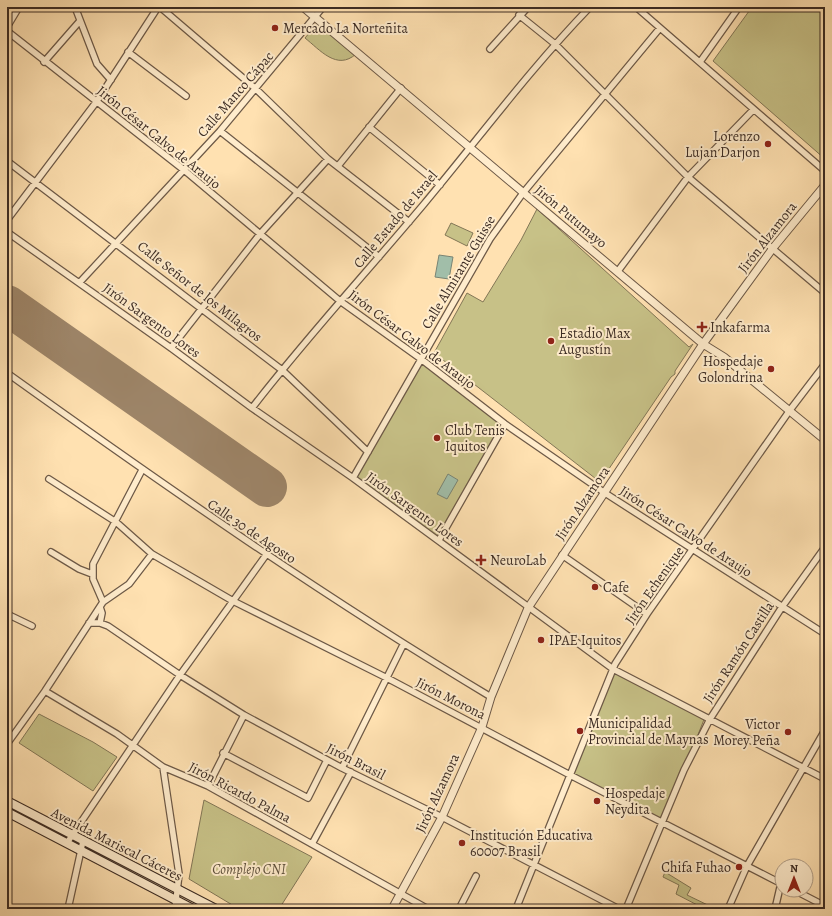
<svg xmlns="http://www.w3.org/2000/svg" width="832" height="916" viewBox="0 0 832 916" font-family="Alegreya,serif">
<rect width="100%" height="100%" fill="#ffe1b1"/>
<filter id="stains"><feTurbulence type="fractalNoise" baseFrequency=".005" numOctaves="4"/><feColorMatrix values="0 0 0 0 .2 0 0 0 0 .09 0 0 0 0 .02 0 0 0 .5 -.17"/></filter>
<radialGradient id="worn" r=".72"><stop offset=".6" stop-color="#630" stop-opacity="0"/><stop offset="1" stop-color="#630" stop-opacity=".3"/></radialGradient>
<path fill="#c7c187" stroke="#827656" d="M752,7H825V159L713,61Z
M316,25L324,27L356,54C337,71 320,50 305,38Z
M537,209L689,347L693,344L675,371V374L671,377L600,482L434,353L467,293L483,302L521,240Z
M451,223L473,233L467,246L445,235Z
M421,359L505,424L439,540L353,478Z
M613,669L705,717L663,823L569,774Z
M39,714L93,742L117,757L93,791L19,743Z
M204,800L312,857L279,909H239L189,879Z
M665,872L691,888L687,895L716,909H705L676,894L679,885L663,877Z"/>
<path fill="#a1bea9" stroke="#798474" d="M439,255L453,257L449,279L435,277Z
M448,474L458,480L447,499L437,494Z"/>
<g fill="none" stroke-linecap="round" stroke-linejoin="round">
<path stroke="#9e866a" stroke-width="40" d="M7,305L267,487"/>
<g stroke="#6d5947" stroke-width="8">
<path id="minor" d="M75,7L97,64L111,80
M160,7L256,89L328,159L409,222
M636,7L825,171
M519,15L555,44L688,177L825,293
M7,27L19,7
M7,31L184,170L340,301L421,359L505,424L605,493L825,634
M490,49L528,7
M128,52L186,96
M44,62L79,22
M700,62L739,7
M369,127L440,185
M220,131L379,257
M7,161L282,370L368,452
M338,166L401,88
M7,220L97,101L158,7
M7,232L171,348L252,408L353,478L613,669L825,779
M618,271L688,177L753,110
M80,282L220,131L323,7
M171,348L260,234L328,159
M7,373C165,486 324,597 491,697
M252,408C306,338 367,272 424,204C479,138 530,69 590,7
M353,478L490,239L523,193L660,28
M49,479L116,522L152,554L233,601L387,678L570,775L782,884
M439,540L505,424
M51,552L79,569L92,574
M562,555L647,614
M103,602L129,584L152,554
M100,607L102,613L100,623
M7,614L32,626
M89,623H100L108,626L180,675L244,715L342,768L442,817L619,909
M45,691L117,734L163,767L208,786L428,909
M7,744L45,691L103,602L93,579V564L142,470
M223,753L308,798L327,760
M163,767L179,874L175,909
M342,768L403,645
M208,786L244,715
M67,843L180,675L266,555
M312,844L351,772
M794,890L825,906
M68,909L83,841
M459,909L476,876
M516,909L615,664L647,614L790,410L825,364
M626,909L684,770L710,719L782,607L825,547
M728,909L747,866L825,730
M775,909L781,883"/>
</g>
<g stroke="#6d5947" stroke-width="9">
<path id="tertiary" d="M303,7L703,344L724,357L825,440
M392,909L442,817L482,727L491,697L528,608L703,344L773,248L825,185"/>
</g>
<g stroke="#3c2c24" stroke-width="10">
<path id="secondary" d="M7,801L216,909
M7,812L193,909"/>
</g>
<use href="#minor" stroke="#ffeccc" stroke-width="5.5"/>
<use href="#tertiary" stroke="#ffeccc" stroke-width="7"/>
<use href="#secondary" stroke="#ffeccc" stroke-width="8"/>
</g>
<g fill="#8f2418" stroke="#ffeccc" stroke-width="1.5">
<circle cx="275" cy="28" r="4"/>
<circle cx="768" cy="144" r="4"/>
<path d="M700 321h4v4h4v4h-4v4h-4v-4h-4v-4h4z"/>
<circle cx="551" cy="341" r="4"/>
<circle cx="771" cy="369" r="4"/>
<circle cx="437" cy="438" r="4"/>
<path d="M479 554h4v4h4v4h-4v4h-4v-4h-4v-4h4z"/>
<circle cx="595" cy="587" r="4"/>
<circle cx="541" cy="640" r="4"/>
<circle cx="580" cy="731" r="4"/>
<circle cx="788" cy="732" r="4"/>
<circle cx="597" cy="801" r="4"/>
<circle cx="462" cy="843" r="4"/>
<circle cx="739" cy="867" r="4"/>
</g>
<g text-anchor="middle" stroke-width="4" stroke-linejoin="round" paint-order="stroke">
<g font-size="14" fill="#3c2c24" stroke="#ffeccc" text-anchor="start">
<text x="283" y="33">Mercado La Norteñita</text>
<text x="760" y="141" text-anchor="end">Lorenzo<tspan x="760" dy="16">Lujan Darjon</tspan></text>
<text x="710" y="332">Inkafarma</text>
<text x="559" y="338">Estadio Max<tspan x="559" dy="16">Augustín</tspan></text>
<text x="763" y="366" text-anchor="end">Hospedaje<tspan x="763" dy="16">Golondrina</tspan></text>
<text x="445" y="435">Club Tenis<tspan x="445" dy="16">Iquitos</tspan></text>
<text x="490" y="565">NeuroLab</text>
<text x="603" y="592">Cafe</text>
<text x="549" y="645">IPAE Iquitos</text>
<text x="588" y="728">Municipalidad<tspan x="588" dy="16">Provincial de Maynas</tspan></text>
<text x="780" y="729" text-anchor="end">Victor<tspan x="780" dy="16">Morey Peña</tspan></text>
<text x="605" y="798">Hospedaje<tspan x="605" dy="16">Neydita</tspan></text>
<text x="470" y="840">Institución Educativa<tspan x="470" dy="16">60007 Brasil</tspan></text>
<text x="731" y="872" text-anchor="end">Chifa Fuhao</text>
</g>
<g font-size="14" fill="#3c2c24" stroke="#ffeccc">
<text transform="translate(235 94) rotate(-49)" y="5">Calle Manco Cápac</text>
<text transform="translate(159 137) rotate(39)" y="5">Jirón César Calvo de Araujo</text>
<text transform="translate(571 216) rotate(40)" y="5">Jirón Putumayo</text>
<text transform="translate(395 219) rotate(-50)" y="5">Calle Estado de Israel</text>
<text transform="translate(767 237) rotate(-52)" y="5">Jirón Alzamora</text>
<text transform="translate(458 272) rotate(-59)" y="5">Calle Almirante Guisse</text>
<text transform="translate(200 291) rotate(38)" y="5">Calle Señor de los Milagros</text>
<text transform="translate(152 320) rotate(36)" y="5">Jirón Sargento Lores</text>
<text transform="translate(412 339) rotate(37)" y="5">Jirón César Calvo de Araujo</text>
<text transform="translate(582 503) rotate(-56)" y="5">Jirón Alzamora</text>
<text transform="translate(415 509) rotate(36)" y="5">Jirón Sargento Lores</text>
<text transform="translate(252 531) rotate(34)" y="5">Calle 30 de Agosto</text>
<text transform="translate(686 531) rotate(33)" y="5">Jirón César Calvo de Araujo</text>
<text transform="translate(654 585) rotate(-55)" y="5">Jirón Echenique</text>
<text transform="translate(738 652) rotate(-57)" y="5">Jirón Ramón Castilla</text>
<text transform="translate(451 698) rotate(27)" y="5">Jirón Morona</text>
<text transform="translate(356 761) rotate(27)" y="5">Jirón Brasil</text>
<text transform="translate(240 792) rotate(28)" y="5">Jirón Ricardo Palma</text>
<text transform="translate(437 793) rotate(-65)" y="5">Jirón Alzamora</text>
<text transform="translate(117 844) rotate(27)" y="5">Avenida Mariscal Cáceres</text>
</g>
<g font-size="14" font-style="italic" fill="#5f513d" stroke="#ffeccc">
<text x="249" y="874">Complejo CNI</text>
</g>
</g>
<rect width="832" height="916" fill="none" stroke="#ffe1b1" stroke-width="24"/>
<rect x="8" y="8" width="816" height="900" fill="none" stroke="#3c2c24" stroke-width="2"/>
<rect x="12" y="12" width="808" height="892" fill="none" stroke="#3c2c24"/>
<g transform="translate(794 878)"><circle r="19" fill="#ffeccc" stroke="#b19f89"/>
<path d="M0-3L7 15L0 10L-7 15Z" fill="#8f2418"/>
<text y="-6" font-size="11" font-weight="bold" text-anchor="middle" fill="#3c2c24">N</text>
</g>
<rect width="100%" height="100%" filter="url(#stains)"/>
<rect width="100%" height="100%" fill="url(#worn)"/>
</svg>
